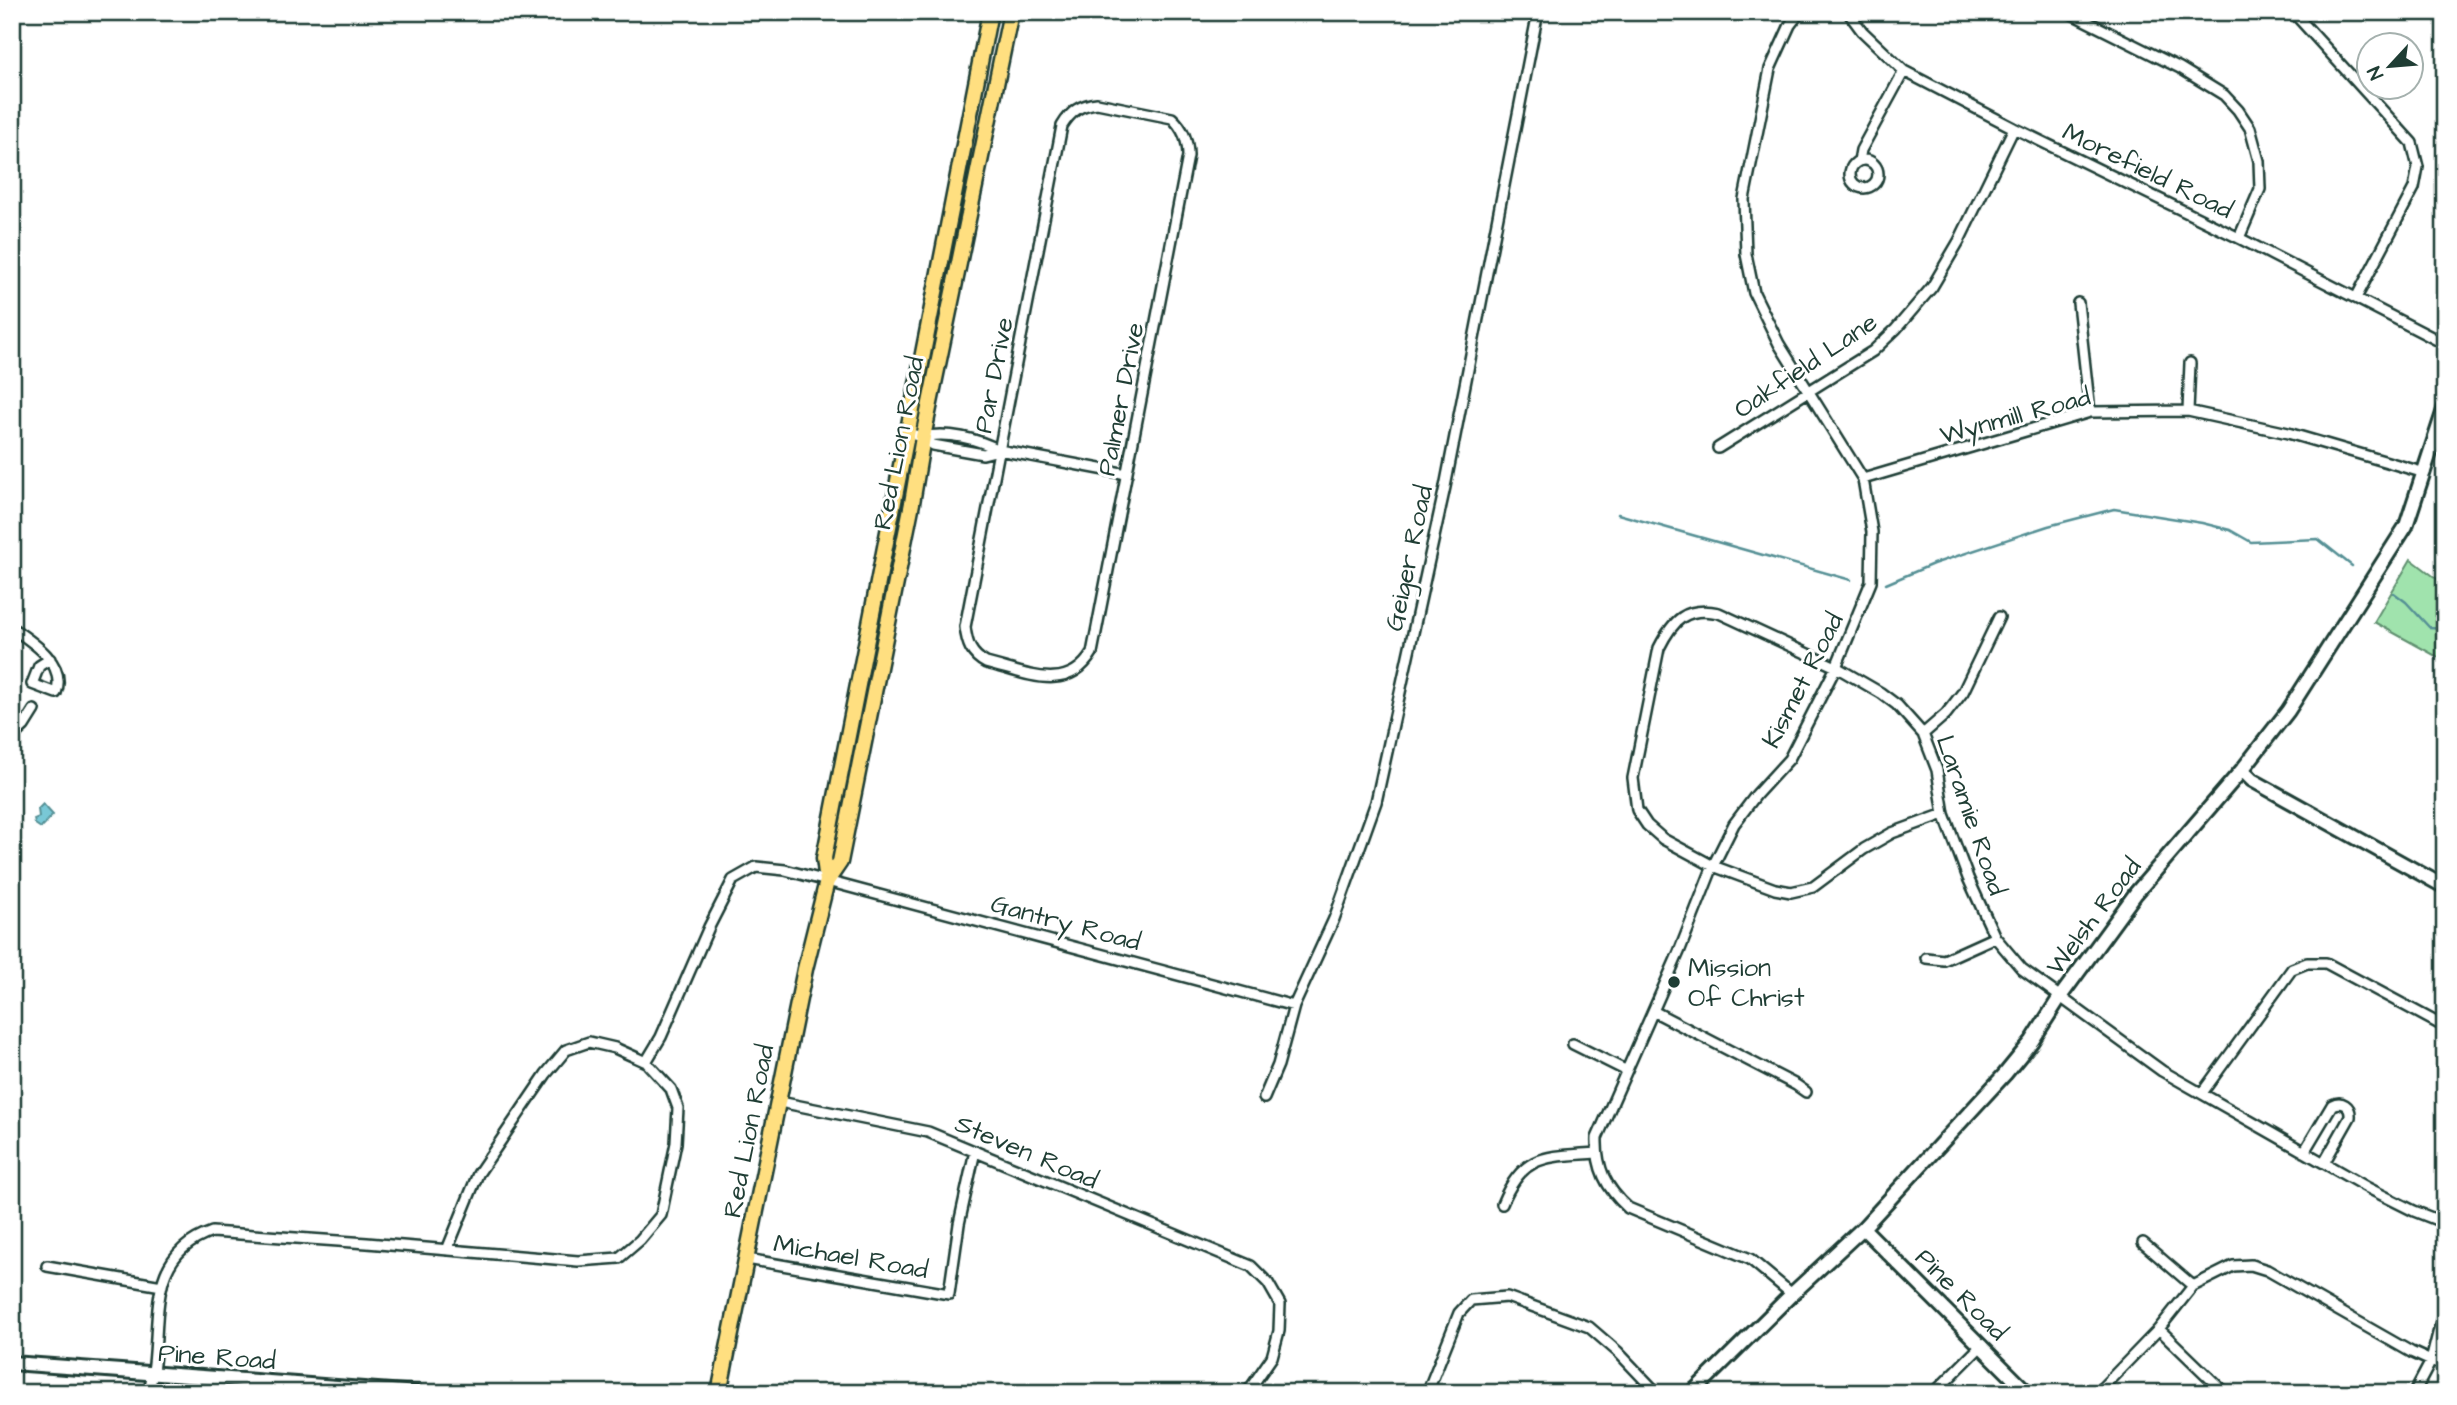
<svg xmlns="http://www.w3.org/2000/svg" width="2457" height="1405" viewBox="0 0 2457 1405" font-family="'Architects Daughter',sans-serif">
<rect width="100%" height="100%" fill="#fff"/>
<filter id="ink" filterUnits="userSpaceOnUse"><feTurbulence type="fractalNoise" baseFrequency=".0143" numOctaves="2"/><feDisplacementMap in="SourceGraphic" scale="14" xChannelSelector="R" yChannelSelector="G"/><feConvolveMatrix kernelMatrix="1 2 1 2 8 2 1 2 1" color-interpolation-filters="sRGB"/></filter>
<g filter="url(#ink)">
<path fill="#a0e3ad" stroke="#609070" stroke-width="2" d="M2411,559L2445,585V661L2374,622Z"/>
<path fill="#79c8d6" stroke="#559095" stroke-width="2" d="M43,804L53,815L41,828L35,824L34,819L39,817L38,809Z"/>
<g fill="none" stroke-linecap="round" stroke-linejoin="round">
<path stroke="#559095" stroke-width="2.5" d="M1618,514L1851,580
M1886,584L1933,564L2048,526L2114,509L2202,523L2230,530L2251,542L2318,539L2352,566
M2394,593L2406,602L2429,627L2445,628"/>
<g stroke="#1f3d34" stroke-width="14">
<path id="street" d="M1848,12L1862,31L1904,71L2014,128L2239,238L2445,344
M2068,12L2180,68L2224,95L2238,110L2250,128L2259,161L2260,189L2239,238
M2293,12L2412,143L2418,167L2414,188L2356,298
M1097,103L1172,118C1183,128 1188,141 1188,156L1092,653C1067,695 1024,672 986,663C971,655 967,644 965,627L1062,126C1071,111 1080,105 1097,103Z
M1850 174a14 14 0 1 1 28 0a14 14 0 1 1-28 0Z
M1859,161L1861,150L1904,71
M2078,303L2090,412
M2188,411L2190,363
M906,433L923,437L933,445L983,454L999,450
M923,437C947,431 978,439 999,450L1127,474
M1718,448L1873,351L1896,329L1932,287L1959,241L2014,128
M1863,479L2090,412L2188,411L2288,433L2425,473
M12,628C33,642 67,664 56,693L32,684L39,666L50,659
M1923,734L1946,714L1963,692L1999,617
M12,737L24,726L34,710
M1944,814L1892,833L1864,849L1813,887L1791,892L1775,889L1713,866L1663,839L1647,825L1637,810L1633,778L1659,648C1673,620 1686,606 1719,613L1836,667L1881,693L1897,705L1923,734L1937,770L1944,814L1968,878L1995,937L2022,969L2162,1071L2368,1188L2414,1211L2445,1223
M1926,958L1944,960L1995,937
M1653,1011L1796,1085L1806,1092
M1573,1044L1625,1070
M2202,1093L2292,969L2307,963H2326L2445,1027
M1264,1098L1278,1065L1294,1006L1334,919L1376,802L1445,487L1538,12
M780,1102L928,1132L1251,1266L1268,1283L1280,1304L1279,1331L1272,1357L1247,1393
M2304,1152L2332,1105C2342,1100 2351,1106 2350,1117L2324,1163
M1502,1204C1523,1153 1546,1157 1596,1153
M2143,1243L2193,1286
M447,1250L478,1174L546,1074L566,1050L589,1042L615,1048L646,1062
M747,1259L949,1294L959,1224L975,1151
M47,1266L162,1286
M1792,1294L1750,1259L1628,1208C1606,1188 1596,1168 1597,1138L1679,952L1713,866L1734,824L1756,795L1789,759L1836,667L1871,582L1872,532L1863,479L1779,344L1754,293L1746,254L1744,199L1770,69L1790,25L1800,12
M2159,1329L2225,1393
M148,1393C167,1334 137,1258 212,1232L367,1243L578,1261L619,1258L640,1240L661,1215L676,1143L678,1108L671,1089L646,1062L661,1037L709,927L733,880L756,867L785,870L827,881L1294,1006
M1427,1393L1459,1313L1471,1300L1507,1297L1589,1327L1618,1352L1657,1393
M1934,1393L1982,1345
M2097,1393L2158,1330L2193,1286L2233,1266L2251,1265L2267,1270L2411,1352L2431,1361L2445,1364
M2414,1393L2431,1361L2445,1306"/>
</g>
<g stroke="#1f3d34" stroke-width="18">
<path id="secondary" d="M2242,770L2252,780L2445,887
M1863,1228L2028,1393
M12,1363L418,1393
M1692,1393L1792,1294L1863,1228L2005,1074L2032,1041L2060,997L2136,893L2242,770L2288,711L2406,526L2445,407"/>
</g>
<g stroke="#1f3d34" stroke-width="19">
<path id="primary" d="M827,881L824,858L990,12
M719,1393L805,969L827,881L840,862L912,503L923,437L1011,12"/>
</g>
<use href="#street" stroke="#fff" stroke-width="9"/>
<use href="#secondary" stroke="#fff" stroke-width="12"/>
<use href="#primary" stroke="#ffdf80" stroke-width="14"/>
</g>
</g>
<circle fill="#1f3d34" stroke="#fff" stroke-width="2.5" cx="1674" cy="982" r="7"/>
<g text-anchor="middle" stroke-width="6" stroke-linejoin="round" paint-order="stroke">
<g font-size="26" fill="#1f3d34" stroke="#fff">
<text transform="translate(2148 170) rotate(26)" y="9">Morefield Road</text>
<text transform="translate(1805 365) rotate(-34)" y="9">Oakfield Lane</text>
<text transform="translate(993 375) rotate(-79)" y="9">Par Drive</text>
<text transform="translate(1120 399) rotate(-79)" y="9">Palmer Drive</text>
<text transform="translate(2015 415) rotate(-15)" y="9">Wynmill Road</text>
<text transform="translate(898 443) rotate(-79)" y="9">Red Lion Road</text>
<text transform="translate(1408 558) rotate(-78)" y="9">Geiger Road</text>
<text transform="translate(1802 680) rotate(-63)" y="9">Kismet Road</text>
<text transform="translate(1972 815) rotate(71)" y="9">Laramie Road</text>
<text transform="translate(2093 916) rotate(-53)" y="9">Welsh Road</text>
<text transform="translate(1066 922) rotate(15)" y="9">Gantry Road</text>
<text transform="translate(748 1131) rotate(-79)" y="9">Red Lion Road</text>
<text transform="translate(1027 1151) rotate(23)" y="9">Steven Road</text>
<text transform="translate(851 1256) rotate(10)" y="9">Michael Road</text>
<text transform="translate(1962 1294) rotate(45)" y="9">Pine Road</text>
<text transform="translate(217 1356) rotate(4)" y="9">Pine Road</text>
</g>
<g font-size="26" fill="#1f3d34" stroke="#fff" text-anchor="start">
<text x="1688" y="976">Mission<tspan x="1688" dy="30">Of Christ</tspan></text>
</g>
</g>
<rect width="2457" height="1405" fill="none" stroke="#fff" stroke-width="42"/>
<rect x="21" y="21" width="2415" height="1363" fill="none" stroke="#1f3d34" stroke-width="2.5" filter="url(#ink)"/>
<g transform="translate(2390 66) rotate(244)"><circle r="33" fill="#ffffff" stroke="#a5b1ae" stroke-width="2"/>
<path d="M0-5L12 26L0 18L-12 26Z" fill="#1f3d34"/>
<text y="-10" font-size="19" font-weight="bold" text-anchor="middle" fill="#1f3d34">N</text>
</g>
</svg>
